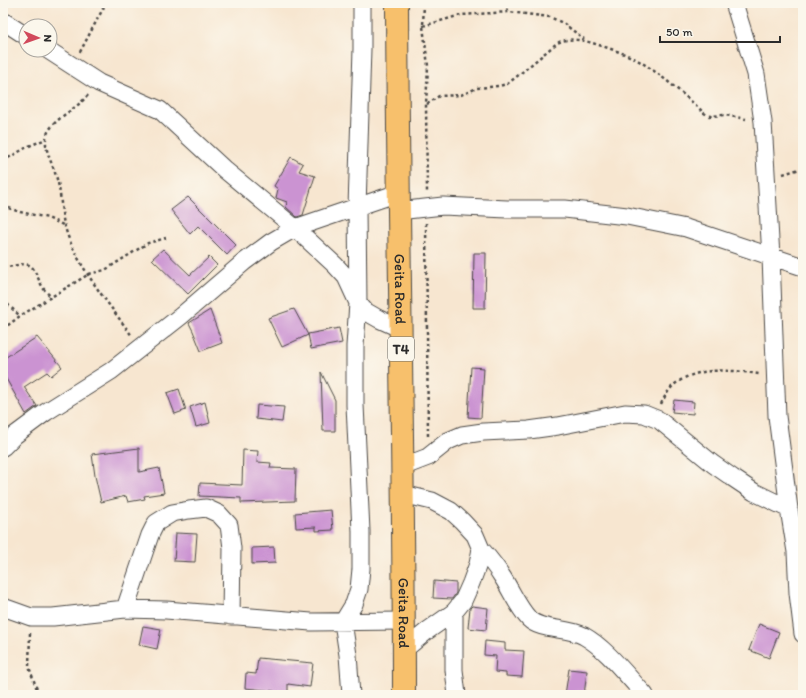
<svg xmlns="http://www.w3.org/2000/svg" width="806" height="698" viewBox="0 0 806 698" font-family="Itim,sans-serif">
<rect width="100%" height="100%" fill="#fbf7ec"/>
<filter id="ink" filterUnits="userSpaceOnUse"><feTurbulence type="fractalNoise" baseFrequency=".025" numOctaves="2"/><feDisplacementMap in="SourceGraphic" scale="8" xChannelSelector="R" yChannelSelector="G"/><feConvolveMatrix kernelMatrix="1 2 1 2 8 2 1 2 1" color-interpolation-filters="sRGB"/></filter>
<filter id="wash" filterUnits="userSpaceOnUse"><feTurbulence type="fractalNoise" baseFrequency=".012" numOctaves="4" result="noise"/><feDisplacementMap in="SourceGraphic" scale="16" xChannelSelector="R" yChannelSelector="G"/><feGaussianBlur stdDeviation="0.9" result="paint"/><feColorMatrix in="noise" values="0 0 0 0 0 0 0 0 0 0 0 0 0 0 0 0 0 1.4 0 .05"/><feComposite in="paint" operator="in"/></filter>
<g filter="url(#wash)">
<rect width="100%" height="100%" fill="#f7e6d0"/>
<g id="blocks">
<path fill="#cb93d2" d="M291,157L303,164L299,171L315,176L303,215L297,217L286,207L287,202L276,198L278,189L274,186Z
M188,197L236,245L227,255L198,226L190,234L171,210Z
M163,249L190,275L209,257L217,265L188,294L152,259Z
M474,253H486L485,308H473Z
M294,309L308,335L282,347L268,318Z
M210,310L222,343L201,351L193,331L189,323Z
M339,328L342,343L311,349L308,334Z
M37,337L62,367L51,376L47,372L24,387L37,406L26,414L4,375L6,373L3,368V359Z
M471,367L484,368L481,418L468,417Z
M321,372L335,400V431H323Z
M179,389L186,410L175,414L167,393Z
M674,400L694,402L693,414L672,412Z
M205,402L210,423L196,427L190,407Z
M257,405L284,407L282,422L256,419Z
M139,448V472L159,468L164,493L144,496L145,499L128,502L126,496L101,502L95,476L92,454Z
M243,450L258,451L257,462L271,463L270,468L296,469L295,501L241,503V498L199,496L200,483L242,485Z
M331,510L333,530L316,531V527L296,528L295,513Z
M176,533L197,534L195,562L174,561Z
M274,547L275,563L252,564V548Z
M434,581L456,583V593L452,599L433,598Z
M472,606L488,608L486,630L468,628L470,608Z
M759,624L779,632L769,658L749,650Z
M143,626L161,629L157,649L139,645Z
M485,641L505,643V650L524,651L522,677L506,676V673L495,672L496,656L484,655Z
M258,658L313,663L310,687L288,684V695H274V691L245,688L246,673L256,674Z
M569,669L587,671L584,695H565Z"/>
</g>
</g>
<g filter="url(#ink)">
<use href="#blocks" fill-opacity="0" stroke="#4a4744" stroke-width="1"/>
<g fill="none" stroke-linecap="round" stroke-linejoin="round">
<g stroke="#4a4744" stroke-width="19">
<path id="street" d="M734,3L756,74L763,122L771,257L777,416L789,509L796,552L798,593L803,634
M3,21L26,36
M48,50L99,83L160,110L225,170L295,228L335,265L346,277L358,303L365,311L379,319L401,329
M398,211L443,206L507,209H565L627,216L686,228L803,267
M3,447L15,435L46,412L111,371L181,316L244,262L271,242L295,228L398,193
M402,467L428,457L448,441L462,435L483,432L529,430L558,426L625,413L644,414L659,420L713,464L733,478L754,492L789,509
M403,494L432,501L451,511L462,521L475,535L481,549L478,564L471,583L463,601L454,612L427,631L404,650
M481,549C489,558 497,568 503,578C512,592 518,607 529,619C541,631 567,627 584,636C607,649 627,676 645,695
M3,607L31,617H53L125,609L166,610L311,622L403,621
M125,609L150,535L156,523L172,513L189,510L206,508L219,514L229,525L232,548L231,616
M454,612V670L457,695
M351,695L348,655L343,622L354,604L359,589L361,569V531L355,405V346L358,303L357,207L362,49V3"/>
</g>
<g stroke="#4a4744" stroke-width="24">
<g id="highway">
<path id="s1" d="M397,3C398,234 404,464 404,695"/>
</g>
</g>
<path stroke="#4a4744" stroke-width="2.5" stroke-dasharray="3 3" stroke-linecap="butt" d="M424,3L423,26L428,66L426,104L427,192
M504,3L509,12
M423,26L461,15L509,12L550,17L563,23L584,39
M80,52L106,3
M88,95C77,109 57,116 48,132C41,145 53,164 56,176C62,193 60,211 65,227C75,264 110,305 132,336
M427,104L439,96L461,95L477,88L499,86L507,84L515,78L557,43C572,36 586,41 602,46C614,50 627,54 639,61C659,73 686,96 704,113L709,116L725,115L746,119
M3,161L29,146L46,139
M783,174L803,168
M3,206L20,212L48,218L65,226
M426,223L428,436
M3,267C11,268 21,262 29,265C37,268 39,289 51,296
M3,300L20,316
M3,329L20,316L89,274L105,270L148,243L166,238
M661,404C665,396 669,389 675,384C698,366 732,370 759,374
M30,633L29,667L39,695"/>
<use href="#street" stroke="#fff" stroke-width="17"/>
<use href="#highway" stroke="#f7c06c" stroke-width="22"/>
</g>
</g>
<g text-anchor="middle" stroke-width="3" stroke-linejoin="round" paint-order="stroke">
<rect fill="#fbf7ec" stroke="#696865" stroke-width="1" x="388" y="337" width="26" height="24" rx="3"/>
<g font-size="14" font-weight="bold" fill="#2b2b2b">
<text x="401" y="354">T4</text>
</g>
<g font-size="15" fill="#2b2b2b" stroke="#fbf7ec">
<text dy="5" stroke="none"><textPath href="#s1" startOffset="286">Geita Road</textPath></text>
<text dy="5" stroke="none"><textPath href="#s1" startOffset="610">Geita Road</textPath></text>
</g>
</g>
<rect width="806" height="698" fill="none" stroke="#fbf7ec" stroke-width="16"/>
<g transform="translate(38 38) rotate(92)"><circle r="19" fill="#fbf7ec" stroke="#a8a59f"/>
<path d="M0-3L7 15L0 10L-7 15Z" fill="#d1495b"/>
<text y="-6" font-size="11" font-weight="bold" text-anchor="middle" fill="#2b2b2b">N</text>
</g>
<path d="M660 36v6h120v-6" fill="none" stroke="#2b2b2b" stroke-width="2"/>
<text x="666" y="36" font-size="12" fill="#2b2b2b" stroke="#fbf7ec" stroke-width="3" paint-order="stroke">50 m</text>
</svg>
